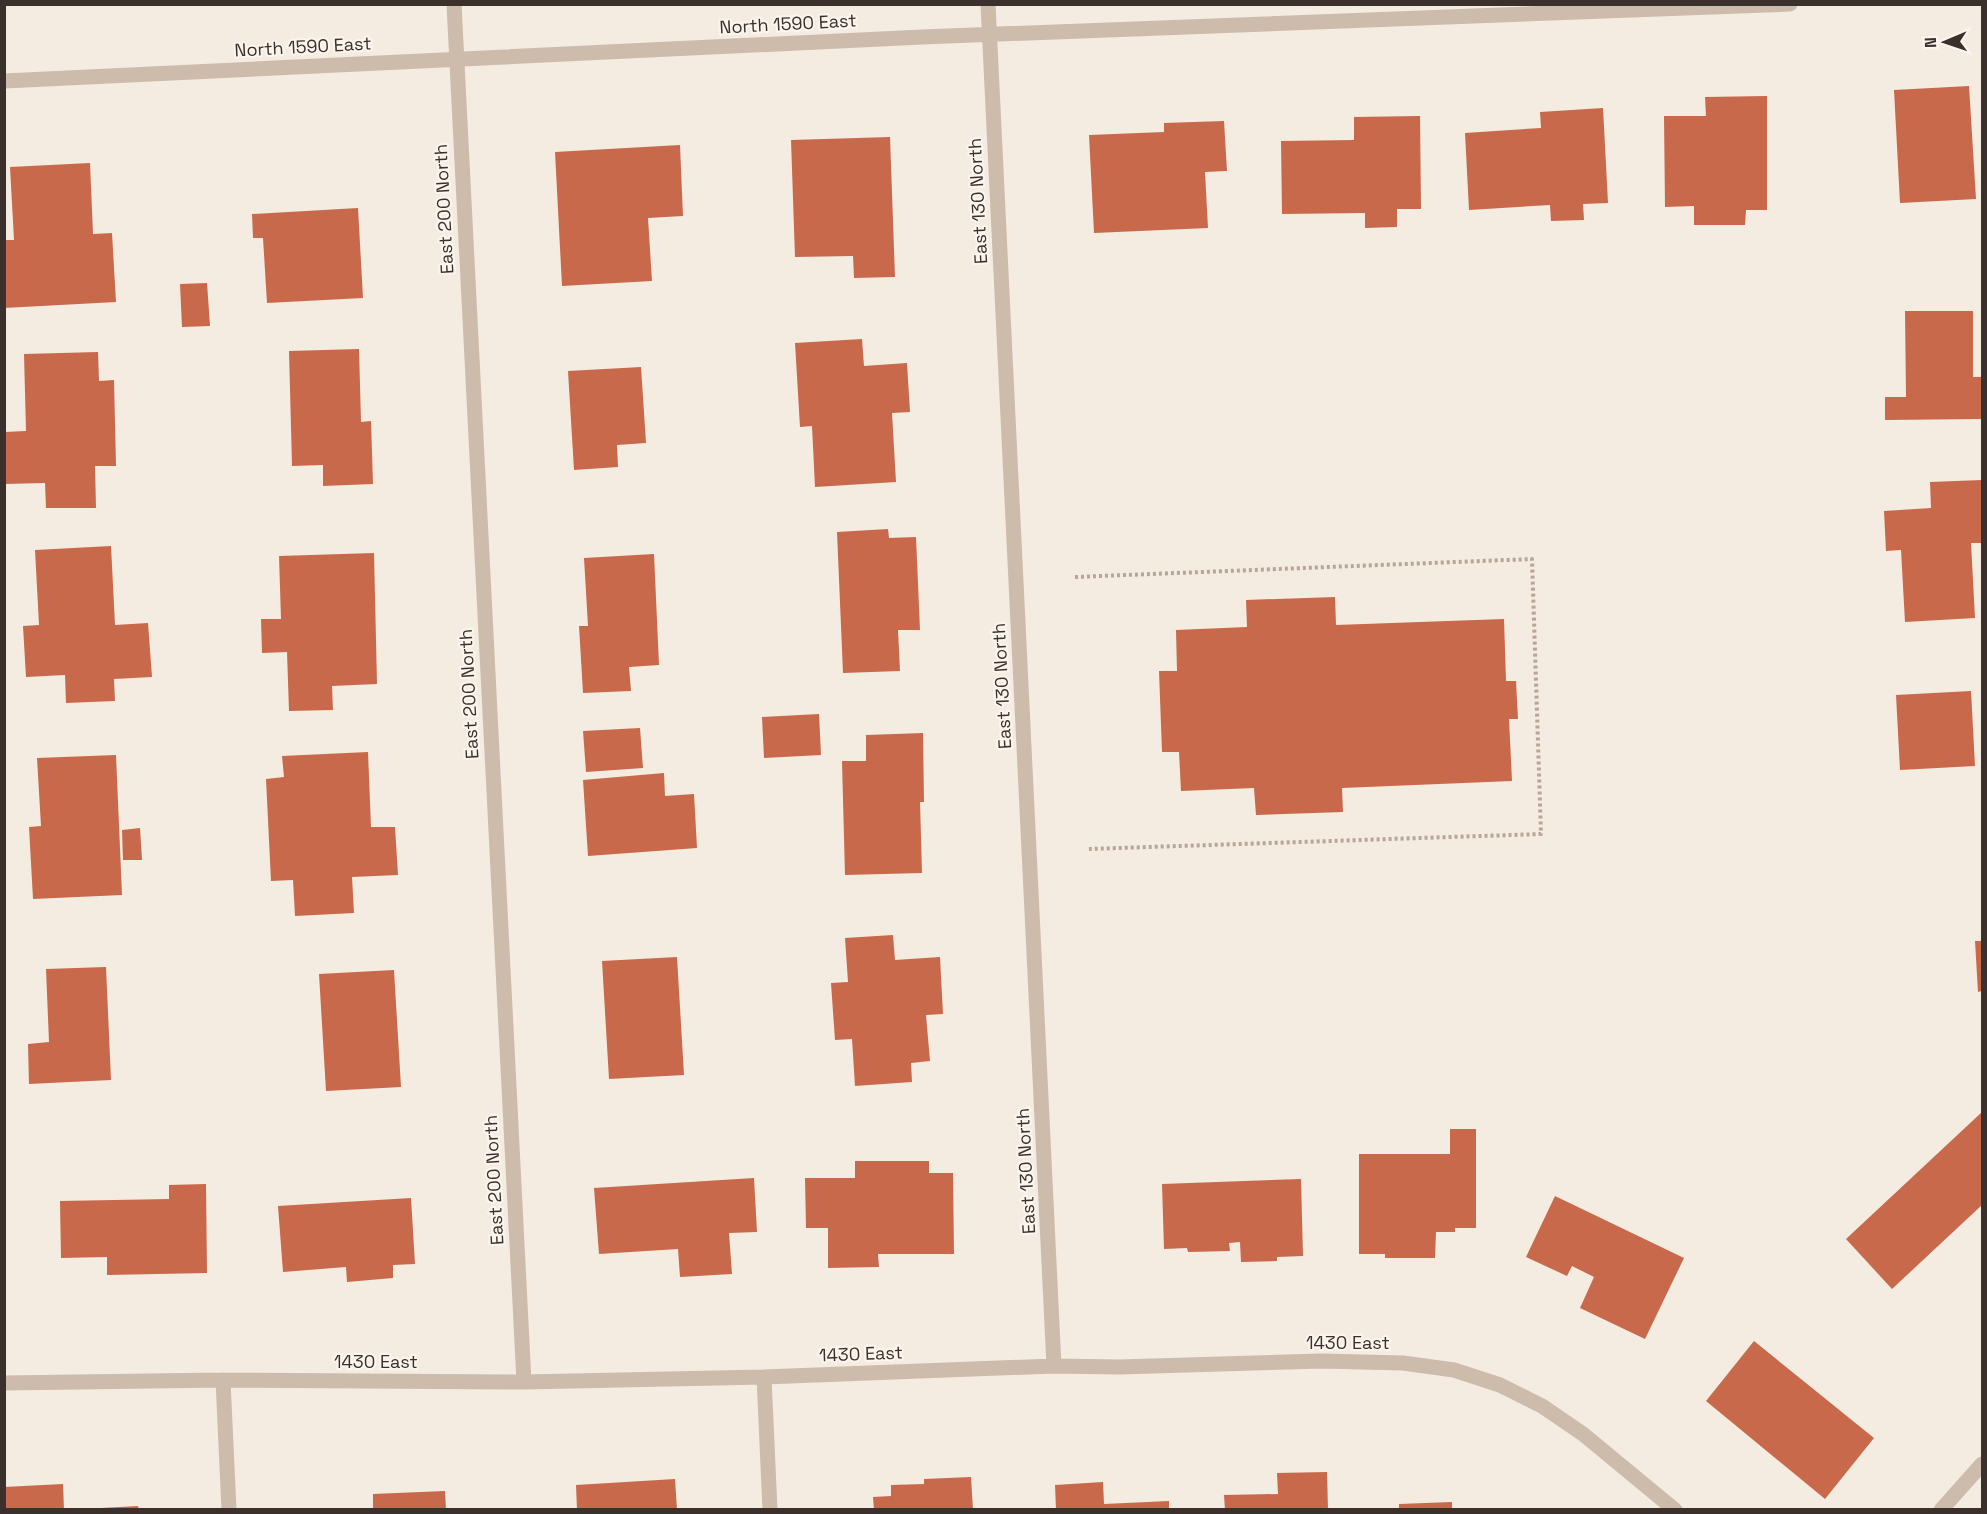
<svg xmlns="http://www.w3.org/2000/svg" width="1987" height="1514" viewBox="0 0 1987 1514" font-family="'Space Grotesk',sans-serif">
<rect width="100%" height="100%" fill="#f4ebe1"/>
<path fill="#c8694b" d="M1969,86L1976,199L1900,203L1894,90Z
M1767,96V210H1746L1745,225H1694V206L1665,207L1664,116H1706L1705,97Z
M1603,108L1608,203L1583,204L1584,220L1551,221L1550,205L1469,210L1465,133L1541,128L1540,112Z
M1420,116L1421,209H1397V227L1365,228V213L1282,214L1281,141L1354,140V117Z
M1224,121L1227,171L1205,172L1208,228L1094,233L1089,135L1164,132V123Z
M890,137L895,277L854,278L853,256L795,257L791,140Z
M680,145L683,216L648,218L652,281L562,286L555,152Z
M90,163L93,234L112,233L116,302L4,308V240H14L10,167Z
M358,208L363,298L267,303L263,238H253L252,214Z
M207,283L210,326L182,327L180,284Z
M1905,311H1973V377H1982V419L1885,420V397H1906Z
M862,339L864,366L907,363L910,412L892,413L896,482L815,487L812,426L800,427L795,343Z
M359,349L361,422L371,421L373,484L323,486V465L292,466L289,351Z
M98,352L99,381L114,380L116,466H95L96,508H46L45,483L4,484V432L26,431L24,354Z
M641,367L646,443L617,445L618,467L574,470L568,371Z
M1982,480V543H1971L1975,618L1905,622L1901,550L1886,551L1884,511L1931,508L1930,482Z
M888,529L889,538L916,537L920,630H898L900,671L843,673L837,532Z
M111,546L115,625L148,623L152,677L114,679L115,701L66,703L65,675L26,677L23,626L39,625L35,550Z
M374,553L377,684L332,686L333,710L289,711L287,652L262,653L261,619H281L279,556Z
M654,554L659,665L629,667L631,691L583,693L579,626H588L584,558Z
M1335,597L1336,625L1504,619L1506,681H1516L1518,719H1509L1512,781L1342,788L1343,812L1256,815L1254,788L1181,791L1179,752H1162L1159,671H1177L1176,630L1247,627L1246,600Z
M1971,691L1975,766L1900,770L1896,695Z
M819,714L821,755L764,758L762,717Z
M640,728L643,768L586,772L583,731Z
M923,733L924,802H920L922,873L845,875L842,761H866V735Z
M368,752L371,827H395L398,875L352,877L354,913L295,916L293,880L271,881L266,779L284,777L282,756Z
M116,755L122,895L33,899L29,827L41,826L37,758Z
M664,773L665,796L694,794L697,848L588,856L583,780Z
M140,828L142,860H123L122,830Z
M893,935L895,960L940,957L943,1014L926,1015L930,1061L911,1063L912,1082L855,1086L852,1039L835,1040L831,983L848,982L845,938Z
M1975,941H1982V991L1978,992Z
M677,957L684,1075L609,1079L602,961Z
M106,967L111,1080L29,1084L28,1044L49,1042L46,969Z
M394,970L401,1087L326,1091L319,974Z
M1982,1112V1205L1892,1289L1846,1239Z
M1450,1129H1476V1228H1455V1232H1436L1435,1258H1385V1254H1359V1154H1450Z
M855,1161H929V1173H953L954,1254H878L879,1267L828,1268V1228H806L805,1178H855Z
M754,1178L757,1232L729,1233L732,1274L680,1277L678,1249L599,1254L594,1188Z
M1301,1179L1303,1256L1277,1257V1261L1241,1262L1240,1242L1229,1243L1230,1251L1188,1252L1187,1248L1164,1249L1162,1184Z
M206,1184L207,1273L107,1275V1257L61,1258L60,1201L169,1199V1185Z
M1555,1196L1684,1258L1645,1339L1580,1308L1594,1277L1572,1266L1567,1276L1526,1257Z
M411,1198L415,1264L393,1265V1278L347,1282L346,1267L283,1272L278,1206Z
M1754,1341L1874,1438L1825,1499L1706,1401Z
M1327,1472L1328,1510H1225L1224,1495L1278,1494L1277,1473Z
M971,1477L973,1510H874L873,1497L891,1496V1485L924,1484V1479Z
M675,1479L677,1510H577L576,1485Z
M1103,1482L1104,1504L1169,1501V1510H1056L1055,1485Z
M63,1484L64,1510H4V1487Z
M445,1491L446,1510H373V1494Z
M1452,1502V1510H1399V1504Z
M138,1506L139,1510H101V1508Z"/>
<g fill="none" stroke-linecap="round" stroke-linejoin="round">
<path stroke="#b9a596" stroke-width="4" stroke-dasharray="3 3" stroke-linecap="butt" d="M1075,577L1532,559L1541,834L1089,849"/>
<path stroke="#cdbbac" stroke-width="15" d="M454,4L524,1382
M988,4L1054,1366
M4,81L922,37L1790,4
M764,1377L770,1510
M223,1380L229,1510
M4,1383L223,1380L524,1382L764,1377L1054,1366L1119,1367L1321,1361L1403,1363L1454,1370L1500,1385L1542,1406L1583,1434L1675,1510
M1941,1510L1982,1464"/>
</g>
<g text-anchor="middle" stroke-width="4.5" stroke-linejoin="round" paint-order="stroke">
<g font-size="18" fill="#3b302b" stroke="#fbf5ee">
<text transform="translate(788 24) rotate(-3)" y="6">North 1590 East</text>
<text transform="translate(303 47) rotate(-3)" y="6">North 1590 East</text>
<text transform="translate(978 201) rotate(-93)" y="6">East 130 North</text>
<text transform="translate(444 209) rotate(-93)" y="6">East 200 North</text>
<text transform="translate(1002 686) rotate(-93)" y="6">East 130 North</text>
<text transform="translate(469 694) rotate(-93)" y="6">East 200 North</text>
<text transform="translate(1026 1171) rotate(-93)" y="6">East 130 North</text>
<text transform="translate(494 1180) rotate(-93)" y="6">East 200 North</text>
<text x="1348" y="1349">1430 East</text>
<text transform="translate(861 1354) rotate(-2)" y="6">1430 East</text>
<text x="376" y="1368">1430 East</text>
</g>
</g>
<rect width="1987" height="1514" fill="none" stroke="#3b302b" stroke-width="12"/>
<g transform="translate(1945 42) rotate(268)" stroke="#fbf5ee" stroke-width="4.5" paint-order="stroke">
<path d="M0-4.5L10 22L0 15L-10 22Z" fill="#3b302b"/>
<text y="-9" font-size="16" font-weight="bold" text-anchor="middle" fill="#3b302b">N</text>
</g>
</svg>
